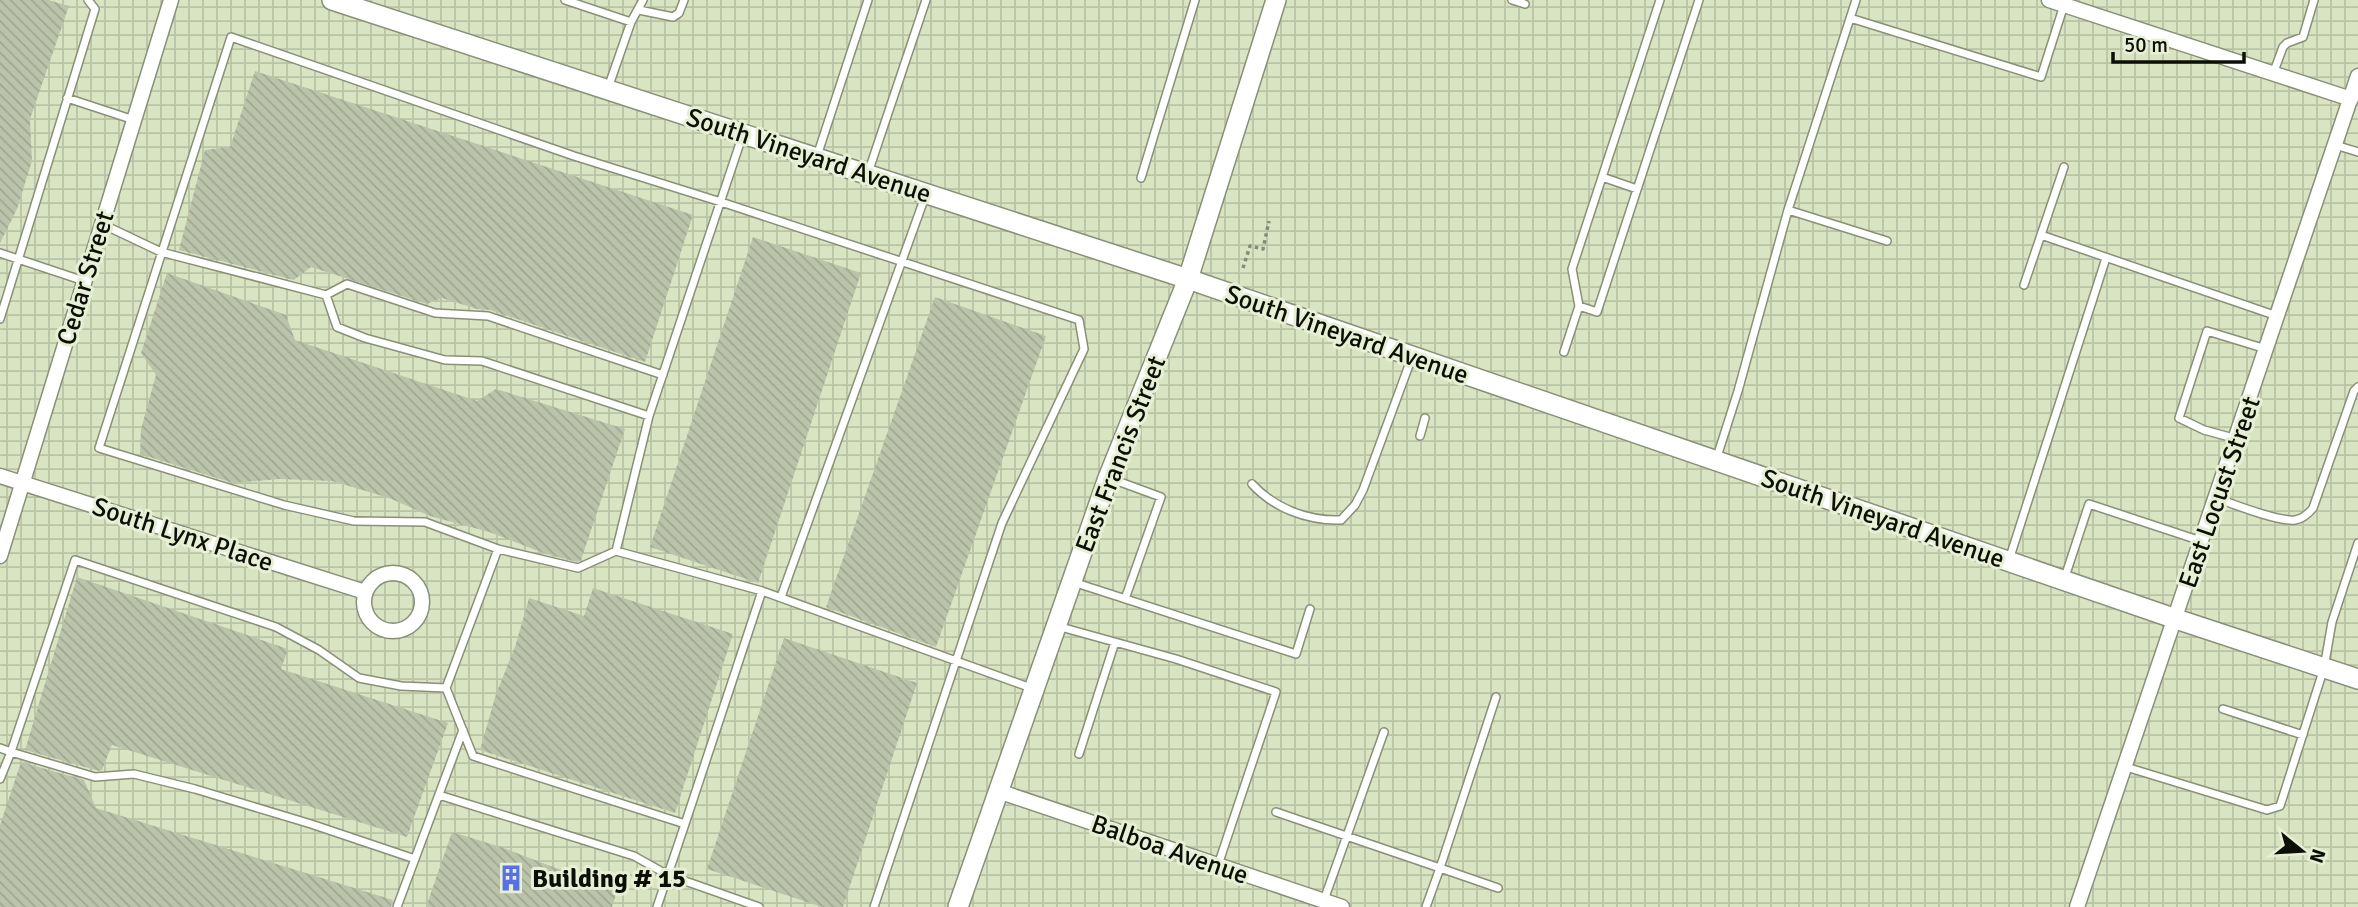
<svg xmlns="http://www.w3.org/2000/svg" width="2358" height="907" viewBox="0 0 2358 907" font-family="Signika,sans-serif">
<defs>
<pattern id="industrial-grid" width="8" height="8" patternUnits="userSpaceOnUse" patternTransform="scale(1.75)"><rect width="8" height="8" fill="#d9e5c2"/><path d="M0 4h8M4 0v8" fill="none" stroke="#b9c3a5"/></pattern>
<pattern id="building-back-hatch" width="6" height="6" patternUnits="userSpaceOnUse" patternTransform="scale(1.75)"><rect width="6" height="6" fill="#bbc4aa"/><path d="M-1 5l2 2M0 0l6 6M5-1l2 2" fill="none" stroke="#a0a791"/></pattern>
</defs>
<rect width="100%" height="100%" fill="#e7f0d5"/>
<path fill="url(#industrial-grid)" d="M0,0H2358V907H0Z"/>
<path fill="url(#building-back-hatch)" d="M0,0H48L69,6L30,119L32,161L17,209L0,243Z
M255,71L693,215L645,362L490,310L477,309L442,298L427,304L311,267L294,280L179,250L205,150L230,147Z
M753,237L861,273L758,583L650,547Z
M167,273L286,315L295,340L477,401L496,389L625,429L581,560L577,562L546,554L489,532L430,516L389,498L332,481L279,479L233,483L140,454L141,429L156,375L141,353Z
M935,297L1046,336L936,647L826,607Z
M77,577L288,649L281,669L448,723L407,837L112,745L102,770L99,771L25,750Z
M593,588L733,634L675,813L480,750L496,694L515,647L529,598L584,616Z
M784,638L917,683L843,907H822L707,869Z
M21,762L84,780L96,808L393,900L391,907H0V825Z
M452,832L501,847L553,867L618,888L612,907H426Z"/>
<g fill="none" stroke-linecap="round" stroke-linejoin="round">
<g stroke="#889077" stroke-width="10">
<path id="lane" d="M565,0L631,22L608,88
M1512,0L1525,4
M1856,0L1788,210L1887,241
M639,10L673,17L679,13L684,0
M1850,18L2041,77L2064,5
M631,22L643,0
M2273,74L2283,47L2287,43L2303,37L2314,0
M67,98L134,120
M742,137L649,416L616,551L762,591L1034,689
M2335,145L2358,152
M817,156L868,0
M868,173L926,0
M1602,177L1637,189
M1141,178L1195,0
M102,224L161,252L326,295L347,284L435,313L488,316L663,375
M2041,235L2277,316
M0,253L84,281
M2024,285L2064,167
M326,295L337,327L365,338L445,360L482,361L649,416
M1579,306L1597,312L1699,0
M0,319L95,9L88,0
M1564,352L1579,306L1572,269L1660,0
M1420,436L1425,418
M2237,439L2204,430L2179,418L2207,331L2266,349
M1716,460L1738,391L1788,210
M1109,478L1161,497L1125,599
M1252,484C1274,508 1307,521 1341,520L1355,505L1363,490L1412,357
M2216,498C2233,504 2278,522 2295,520C2302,519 2309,513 2313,508L2354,391L2358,387
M498,549L578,568L616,551
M2009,560L2106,258
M2064,580L2089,504L2201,541
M1073,582L1296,654L1310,609
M781,597L926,194
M1057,626L1176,659L1276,692L1218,865
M1496,697L1440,868L1498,888
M2223,709L2303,735
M0,748L11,752L0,779
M1079,754L1115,642
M2126,767L2267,810L2280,806L2324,668L2332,622L2358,543
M439,795L634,856L668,875L759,907
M1276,812L1440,868L1426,907
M685,824L762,591
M415,859L311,824L195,789L134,774L95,777L11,752L75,560L276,627L319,650L359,678L401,686L446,688
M1324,900L1384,732
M397,907L463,730
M657,907L685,824L473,756L446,688L498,549L425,522L354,521L284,505L99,448L231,37L574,156L721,202L1079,320L1084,349L1002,523L874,907"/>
</g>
<g stroke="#889077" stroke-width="17">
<path id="street" d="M2049,0L2351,99
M0,476L365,592
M0,556L171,0
M364 602a29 29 0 1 1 58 0a29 29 0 1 1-58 0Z
M998,791L1342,907
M2077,907L2358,76"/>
</g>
<g stroke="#889077" stroke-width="22">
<path id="secondary" d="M332,0L1188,279L2176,619L2358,679
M958,907L1108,478L1188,279L1276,0"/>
</g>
<path stroke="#858b78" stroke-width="3.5" stroke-dasharray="3.5 3.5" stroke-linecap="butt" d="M1243,268L1250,246L1263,249L1269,221"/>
<use href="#lane" stroke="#fff" stroke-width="7"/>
<use href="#street" stroke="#fff" stroke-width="14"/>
<use href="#secondary" stroke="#fff" stroke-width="19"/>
</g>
<defs>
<g id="building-bare" transform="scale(2.1)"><path d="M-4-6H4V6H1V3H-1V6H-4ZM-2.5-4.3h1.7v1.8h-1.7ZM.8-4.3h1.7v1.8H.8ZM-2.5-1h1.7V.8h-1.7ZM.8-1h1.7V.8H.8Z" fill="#5770e6" stroke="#e7f0d5" stroke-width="2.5" paint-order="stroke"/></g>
</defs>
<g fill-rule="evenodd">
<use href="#building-bare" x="511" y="878"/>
</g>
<g text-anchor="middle" stroke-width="6" stroke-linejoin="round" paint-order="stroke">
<g font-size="26" fill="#0c0f06" stroke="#e7f0d5">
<text transform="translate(809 155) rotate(18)" y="9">South Vineyard Avenue</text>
<text transform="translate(85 278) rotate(-73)" y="9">Cedar Street</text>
<text transform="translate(1347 334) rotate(19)" y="9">South Vineyard Avenue</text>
<text transform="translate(1120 454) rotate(-69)" y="9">East Francis Street</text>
<text transform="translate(2219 492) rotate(-71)" y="9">East Locust Street</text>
<text transform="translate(1883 518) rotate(19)" y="9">South Vineyard Avenue</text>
<text transform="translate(183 534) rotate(18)" y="9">South Lynx Place</text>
<text transform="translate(1170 849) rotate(19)" y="9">Balboa Avenue</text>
</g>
<g font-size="26" font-weight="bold" fill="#0c0f06" stroke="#e7f0d5" text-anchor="start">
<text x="532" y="887">Building # 15</text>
</g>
</g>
<g transform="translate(2302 851) rotate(108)" stroke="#e7f0d5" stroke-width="5" paint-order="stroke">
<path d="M0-5L12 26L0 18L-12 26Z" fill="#0c0f06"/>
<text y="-10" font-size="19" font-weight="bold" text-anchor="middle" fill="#0c0f06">N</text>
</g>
<path d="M2113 52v10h131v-10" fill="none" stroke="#0c0f06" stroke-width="3.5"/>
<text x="2124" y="52" font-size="21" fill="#0c0f06" stroke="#e7f0d5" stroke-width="5" paint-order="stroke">50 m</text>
</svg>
